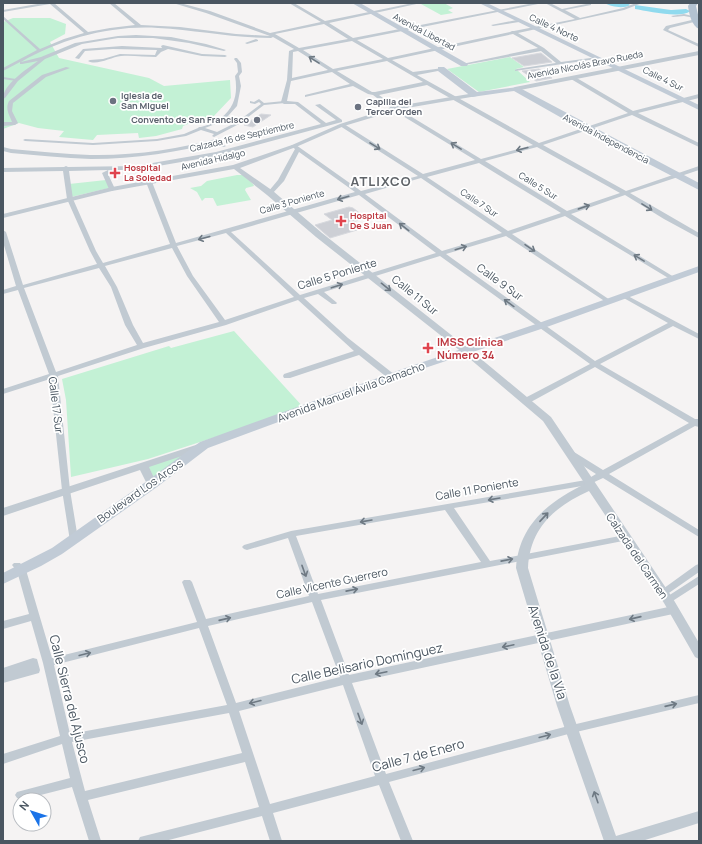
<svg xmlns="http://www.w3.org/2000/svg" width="702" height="844" viewBox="0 0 702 844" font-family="Manrope,sans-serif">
<rect width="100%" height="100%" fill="#f5f3f3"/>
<path fill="#c3f1d5" d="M427,3H444L453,8L448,10L453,13L441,15L421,4Z
M13,18H50L66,24L65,34L50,42L59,58L149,78L164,86L230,80L231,98L213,117L198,124L193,122L183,126L182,129L156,136L139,138L138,133L97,135L93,140L59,137L64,131L38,128L19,123L3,129V22Z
M510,57L524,67L516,69L530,82L479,92L447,69Z
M237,175H243L253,184L254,186L246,188L245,190L251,200L217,206L213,198H205L202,201L197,192L190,188L201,186L207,181Z
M106,180L109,188L71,197L69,184Z
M234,331L304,408L148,459L71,477L66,400L62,379L169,346L171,348Z
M192,452L154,478L148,466Z"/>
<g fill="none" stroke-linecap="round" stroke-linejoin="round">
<path fill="#90daee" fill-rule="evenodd" d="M605,3H627L630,5C624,9 611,7 605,3Z
M635,5L671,10L686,9L690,11C681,19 647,11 635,9Z"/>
</g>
<path fill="#cdcfd5" stroke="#d7d9de" d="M541,53L552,62L524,66L512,58Z
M539,69L552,78L536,81L522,71Z
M261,114L271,115L253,127L244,125Z
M349,207L353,208L366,218L349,223L357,230L330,238L315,225L332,220L324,214Z"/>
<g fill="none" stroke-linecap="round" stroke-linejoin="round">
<path fill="#c1cad2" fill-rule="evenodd" d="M684,14L697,17L695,18L684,16L673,17L671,16Z
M235,58H237L241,63L242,72L239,76L241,86L237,106L228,116L241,119L261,104L259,102L255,104L250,103V101L254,102L259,99L264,103L284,101H285V103L264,105L239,124L214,137L212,136L214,134L201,130L186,136L157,141L93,145L25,141L23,140L25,139L93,143L157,139L184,134L198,128L199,127H201C207,125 216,123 221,118C235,107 238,93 235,76L238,72L237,63L234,59ZM226,118L239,121L217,132L205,128L223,121Z
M3,77L16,79L18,80L16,81L3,79Z
M216,143H218L226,146L224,147L216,145Z
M215,153H217L226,158L222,159L215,155Z"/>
<path fill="#c1cad2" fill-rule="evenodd" d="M43,3H54L88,32L110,28L135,25L109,3H114L141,25L180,27L236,34L270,36L206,13L173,3H180L210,11L270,33L321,22L289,3H294L325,21L413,3H421L329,23L353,38L534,3H543L357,40L388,58L510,32L512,31H514L575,19L545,3H550L562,9L591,3V5L565,10L580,18L623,8L636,3H642L624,10L518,33L544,48L561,62L598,57V59H596L515,71V70L517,69L556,63L541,51L464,65L462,64L538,48L513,34L392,60L413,72L443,68V70L417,75L539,143L628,113L571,79V77H575L633,111L699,94V98L638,113L699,143V147L632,115L543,145L626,191L699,166V170L630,193L699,233V238L664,219L625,195L571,214L674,277V279H670L565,216L512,234L610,300L611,301L610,302H606L506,236L446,254L595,361L668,323L622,297L621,296L622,295H626L699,334V339L673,326L600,364L695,419H699V427L695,426L609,474L699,530V537L603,478L588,485L454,508L490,561L625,535L628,536L630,538L628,540L321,600L349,675L673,606L676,607L678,610L676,613L673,614L352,683L386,774L572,725L699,695V703L572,733L389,782L413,841H401L379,785L273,813L282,841H270L262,816L165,841H138L140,837L144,836L259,807L245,762L88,800L101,841H89L72,787L21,800L17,798L15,795L17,792L70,778L62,744L3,764V754L60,736L43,663L31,621L3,629V621L29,614L17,571L12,565L14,563H20L26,570L52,658L197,622L182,582L184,580H190L192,582L206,619L309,596L288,538L247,550L244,549L242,547L244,545L291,531L586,480L596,474L568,456L567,454L568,452H574L603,470L689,423L595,367L529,403H523L522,401L523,399L590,364L440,256L324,292L336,302L337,303L336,304H332L318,294L304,298L348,338L395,375L396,377L395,379H389L359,355L290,378H284L283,376L284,374L354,351L298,300L226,325L144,348L58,376L70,490L78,539L76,541H70L62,490L50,379L3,394V389L49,374L18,290L3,294V290L16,286L3,242V230L6,232L23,285L97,264L90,251L67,199L63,171L3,172V168L64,167L66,166L68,167L135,166L216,152L321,124L295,104H284L281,102L287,80L289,51L294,49L273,37L271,38C233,38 196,30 158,28C111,25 61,39 21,62L41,57L75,43L118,36L136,35L171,37L206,44L226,50L224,51L189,43L153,38H118L82,44L45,59L18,81L5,98L3,99C3,84 27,69 38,61L22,64H20V62L3,71V68L37,50L3,19V16L40,49L64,39L84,33L50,4L3,12V10ZM324,24L348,39L299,48L275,34ZM352,41L383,59L333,69L303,50ZM298,51L328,70L292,78L293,52ZM387,61L423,82L375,92H372L337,71ZM332,72L350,84L305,95V97L353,86L368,94L373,95L393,110L475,160L423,174L344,124H340V126L418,176L361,191L296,145H292L291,146L295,149L278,180L268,192V194H272L284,181L299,152L355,192L176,243L152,182L149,180L147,181L146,182L170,244L103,263L96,251L73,199L69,171L108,170L102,173L109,189L112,191L115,189L108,174L117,170H135L216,156L342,122V120L320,104L315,105L336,120L326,123L298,102L287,101L291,81ZM427,85L533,145L481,159L397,108L379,95ZM537,147L620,193L567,211L485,161ZM479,163L561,213L508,231L427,177ZM421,178L502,233L442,251L365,194ZM359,195L436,253L300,295L231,232ZM226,233L294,297L225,320L193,276L177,246ZM172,248L187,276L219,322L143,343L133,325L117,287L105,266ZM99,268L111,287L125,325L137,345L56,372L24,288ZM445,510L481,562L318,594L296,536ZM312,602L340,677L236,703L208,626ZM199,628L227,705L70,734L54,665ZM343,685L375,776L270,804L239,711ZM229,713L242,753L85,791L72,742Z
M696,19H698V21L670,28L668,30L699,44V47L663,30L666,26Z
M517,20H519V22L493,26L491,25Z
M256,39L258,40V41L247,44L245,43Z
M163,45L202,54L225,55L227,56L225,57L202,56L168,49L161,52L156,57C145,57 132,55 121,56C111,57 97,66 88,61L90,60L103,59L120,54L155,55L157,50L113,49L85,51L79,59L75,58L83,49L122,46L162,48L161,46Z
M66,67L70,68L46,77L13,103L12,111L18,123L15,125L3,126V122H12C9,114 5,109 9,101L42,75Z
M220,138L223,140L222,141C179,152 135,159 91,159C64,158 37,155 11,153L3,151V147L11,149C37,151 64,154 90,155C134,156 178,149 220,138Z
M699,564V572L666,595L663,596L660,595L658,593L660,591L696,565Z
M699,576V584L671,602L668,604L665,602L663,600L665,598Z
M33,658L37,659L40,670L39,673L3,683V668Z"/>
<path fill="#c1cad2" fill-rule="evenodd" d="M699,51V55L515,91L512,89L515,87Z
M475,93L477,94V96L401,109L344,126L296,147L240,168L273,191L322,233L469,349L551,417L672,597L699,643V659L695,657L664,603L589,491C554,507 530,528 528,568L570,706L616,836L699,811V823L642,841H604L557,706L516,568C519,525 548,502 585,484L543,421L463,353L316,237L267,195L234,169L112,191L3,218V214L112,187L233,165L292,145L340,124L390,108L391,107Z
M202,443L207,446L206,448L149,467L157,484L156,486H148L140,470L3,516V508Z"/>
<path fill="#c1cbd6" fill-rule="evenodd" d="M352,3H360L468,64L467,66H461Z
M479,3H487L699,105V110Z
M438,67H444L477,92L518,87L699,183V190L583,130L514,91L472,97L438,71Z
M699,266V272L544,328L419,370L208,448L157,487L62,554L41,566L3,584V573L52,548L147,481L200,442L411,366L536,324Z"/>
<path fill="#b3c2d1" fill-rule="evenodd" d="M690,3H698L696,6L699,19V29C692,26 689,14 688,6Z"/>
</g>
<defs><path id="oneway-shaft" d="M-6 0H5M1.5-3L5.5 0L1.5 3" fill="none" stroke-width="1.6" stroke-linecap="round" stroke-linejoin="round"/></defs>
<g stroke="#6e7983">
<use href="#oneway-shaft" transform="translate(314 60) rotate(-148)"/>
<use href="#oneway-shaft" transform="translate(375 146) rotate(32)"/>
<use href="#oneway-shaft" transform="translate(456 146) rotate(-149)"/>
<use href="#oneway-shaft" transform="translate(522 149) rotate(166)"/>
<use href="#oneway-shaft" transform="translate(343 198) rotate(164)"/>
<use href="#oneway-shaft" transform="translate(584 207) rotate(-19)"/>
<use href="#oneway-shaft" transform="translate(647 207) rotate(32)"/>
<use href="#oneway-shaft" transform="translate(404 227) rotate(-142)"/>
<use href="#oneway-shaft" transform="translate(204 238) rotate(165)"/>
<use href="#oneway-shaft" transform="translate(461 248) rotate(-17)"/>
<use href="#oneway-shaft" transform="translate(530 248) rotate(34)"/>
<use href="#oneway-shaft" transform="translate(639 258) rotate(-149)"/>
<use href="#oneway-shaft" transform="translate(337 286) rotate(-18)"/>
<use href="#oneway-shaft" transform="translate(386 287) rotate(39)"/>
<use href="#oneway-shaft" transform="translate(509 303) rotate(-144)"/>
<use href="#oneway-shaft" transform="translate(494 499) rotate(170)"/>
<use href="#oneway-shaft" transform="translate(544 517) rotate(-47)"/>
<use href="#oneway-shaft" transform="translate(366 521) rotate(170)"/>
<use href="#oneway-shaft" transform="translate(507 560) rotate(-11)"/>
<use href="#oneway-shaft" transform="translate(304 571) rotate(70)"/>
<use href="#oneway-shaft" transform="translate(352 590) rotate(-11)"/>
<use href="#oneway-shaft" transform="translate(635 618) rotate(167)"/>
<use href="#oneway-shaft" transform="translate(225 619) rotate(-13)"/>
<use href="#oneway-shaft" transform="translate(508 646) rotate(168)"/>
<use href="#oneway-shaft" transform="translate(85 654) rotate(-14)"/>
<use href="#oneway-shaft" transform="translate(381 673) rotate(168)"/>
<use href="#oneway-shaft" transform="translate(255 702) rotate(166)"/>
<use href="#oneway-shaft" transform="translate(671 705) rotate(-13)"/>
<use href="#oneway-shaft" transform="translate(360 719) rotate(70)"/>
<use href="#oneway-shaft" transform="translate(545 736) rotate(-15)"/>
<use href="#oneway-shaft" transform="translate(419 769) rotate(-15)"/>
<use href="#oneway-shaft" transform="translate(596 797) rotate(-109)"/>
</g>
<g fill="#6b7280" stroke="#fff" stroke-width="1.5">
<circle cx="113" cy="101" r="4"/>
<circle cx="358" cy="107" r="4"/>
<circle cx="257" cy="120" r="4"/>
</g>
<g fill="#e0444e" stroke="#fff" stroke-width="1.5">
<path d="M113 167h4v4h4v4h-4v4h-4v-4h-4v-4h4z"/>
<path d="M339 215h4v4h4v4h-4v4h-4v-4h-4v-4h4z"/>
<path d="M426 342h4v4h4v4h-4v4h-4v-4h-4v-4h4z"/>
</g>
<g text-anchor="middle" stroke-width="3.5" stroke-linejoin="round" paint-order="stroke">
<g font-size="9" fill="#4a5661" stroke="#fff">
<text transform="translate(554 28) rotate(25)" y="3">Calle 4 Norte</text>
<text transform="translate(424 32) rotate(28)" y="3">Avenida Libertad</text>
<text transform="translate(585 65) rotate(-11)" y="3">Avenida Nicolás Bravo Rueda</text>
<text transform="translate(663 79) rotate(26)" y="3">Calle 4 Sur</text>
<text transform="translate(242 137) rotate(-13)" y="3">Calzada 16 de Septiembre</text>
<text transform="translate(606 139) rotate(28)" y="3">Avenida Independencia</text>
<text transform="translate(213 160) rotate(-13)" y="3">Avenida Hidalgo</text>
<text transform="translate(538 186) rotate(32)" y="3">Calle 5 Sur</text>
<text transform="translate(292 202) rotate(-16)" y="3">Calle 3 Poniente</text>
<text transform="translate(479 203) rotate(34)" y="3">Calle 7 Sur</text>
</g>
<g font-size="9" font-weight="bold" fill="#5b616d" stroke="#fff" text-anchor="start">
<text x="121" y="99">Iglesia de<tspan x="121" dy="10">San Miguel</tspan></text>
<text x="366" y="105">Capilla del<tspan x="366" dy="10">Tercer Orden</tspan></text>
<text x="249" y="123" text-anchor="end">Convento de San Francisco</text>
</g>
<g font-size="9" font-weight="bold" fill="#be3a42" stroke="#fff" text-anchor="start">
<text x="124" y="171">Hospital<tspan x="124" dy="10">La Soledad</tspan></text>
<text x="350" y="219">Hospital<tspan x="350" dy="10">De S Juan</tspan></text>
</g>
<g font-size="11" fill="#4a5661" stroke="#fff">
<text transform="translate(337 274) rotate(-17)" y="4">Calle 5 Poniente</text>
<text transform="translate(500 282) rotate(36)" y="4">Calle 9 Sur</text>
<text transform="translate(415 295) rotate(39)" y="4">Calle 11 Sur</text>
<text transform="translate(351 392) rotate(-20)" y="4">Avenida Manuel Ávila Camacho</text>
<text transform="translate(56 405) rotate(83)" y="4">Calle 17 Sur</text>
<text transform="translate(477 489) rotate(-10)" y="4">Calle 11 Poniente</text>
<text transform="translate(140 491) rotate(-35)" y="4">Boulevard Los Arcos</text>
<text transform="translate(637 556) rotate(56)" y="4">Calzada del Carmen</text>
<text transform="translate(332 583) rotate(-12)" y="4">Calle Vicente Guerrero</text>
</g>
<g font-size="11" font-weight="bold" fill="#be3a42" stroke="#fff" text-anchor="start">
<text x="437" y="346">IMSS Clínica<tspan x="437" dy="13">Número 34</tspan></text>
</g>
<g font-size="13" font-weight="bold" letter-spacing="1" fill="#5f6368" stroke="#fff">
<text x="381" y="186">ATLIXCO</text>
</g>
<g font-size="13" fill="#4a5661" stroke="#fff">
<text transform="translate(548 652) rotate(72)" y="5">Avenida de la Vía</text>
<text transform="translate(367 663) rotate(-12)" y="5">Calle Belisario Domínguez</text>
<text transform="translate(70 699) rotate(76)" y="5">Calle Sierra del Ajusco</text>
<text transform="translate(418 755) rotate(-15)" y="5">Calle 7 de Enero</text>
</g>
</g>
<rect width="702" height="844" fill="none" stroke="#4a5661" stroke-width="8"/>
<g transform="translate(32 812) rotate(309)"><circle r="19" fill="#ffffff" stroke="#b7bbc0"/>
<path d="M0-3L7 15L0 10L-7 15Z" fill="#1a73e8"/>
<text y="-6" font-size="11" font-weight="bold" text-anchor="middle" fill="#4a5661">N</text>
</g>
</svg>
